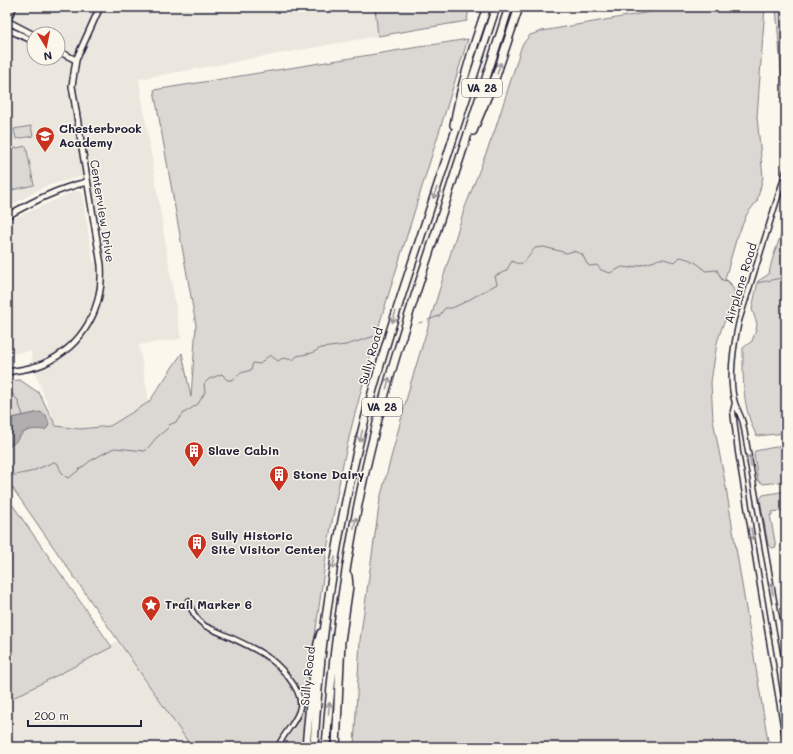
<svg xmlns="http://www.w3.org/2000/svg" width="793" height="754" viewBox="0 0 793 754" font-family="Mali,sans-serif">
<rect width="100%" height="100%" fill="#fbf7ec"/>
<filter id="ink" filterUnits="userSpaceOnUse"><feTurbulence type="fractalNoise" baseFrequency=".025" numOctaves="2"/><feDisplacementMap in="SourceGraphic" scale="8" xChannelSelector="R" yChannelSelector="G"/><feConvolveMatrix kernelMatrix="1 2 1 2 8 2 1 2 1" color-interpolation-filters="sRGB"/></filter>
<g filter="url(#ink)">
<path fill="#ebe7df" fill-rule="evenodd" d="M12,7H375L378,36L139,79L181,339L139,345L149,402L110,426L80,429L56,426L33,367L31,351L7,354V18ZM34,34H58V58H34ZM86,175L100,260L93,262L82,192L75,191L8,221L12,205L46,186Z
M117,641L191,746L207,747H7V699Z"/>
<path fill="#dbd8d3" stroke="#7e7d87" d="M375,7H469L467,21L378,36Z
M679,7H765L757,117L763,177L757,201L747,214L736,240L725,279L728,281L735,292L734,302L722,327L717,343L711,382L713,420L725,482L769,747H354L360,640L380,499L411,382L464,210L495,130L522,45L530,35L542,31Z
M776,7H786V131Z
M468,39L376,335L352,425L342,468L327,549L310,672L303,743L278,747L191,746L7,480V446C16,444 18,436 25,432C28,430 31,430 34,429L36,413L7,419V381L20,380L39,393L56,426L80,429L110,426L149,402L182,353L191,397L196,325L154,90Z
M31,126L33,136L16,139L14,129Z
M26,146L34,185L12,190L7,163V150Z
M786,219V433L757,436C742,410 743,377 743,348L752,341L756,330L757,324L752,309L758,281L769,274C772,255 781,238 786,219Z
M786,445V481L764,484L758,481L754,453L755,451Z
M786,491V510L772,512V515H770L776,547L772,548L768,545L760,499L763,495Z
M7,497L112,647L7,701Z"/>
<path fill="#b1aeb0" stroke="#787681" d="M40,412L46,415L49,424L48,427L45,430C36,429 26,428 20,436C16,442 14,444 7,446V419Z"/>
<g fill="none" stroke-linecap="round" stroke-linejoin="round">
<path stroke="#787681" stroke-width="1" d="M757,283L781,278L786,279
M428,320L439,316L445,308H452L463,303L497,284L495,276L506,271L512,261C524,269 528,256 535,248L544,247L567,253L573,251L582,254L587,264L590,266L597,265L601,270L610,273L622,267L630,268L655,261C661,256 668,261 675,262L680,257C690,259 699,263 705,271L717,270L722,280L728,281L734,287L738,286
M419,323L422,322
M7,388L17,399L23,415
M7,475H15L30,472L54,462L58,464C60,470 63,477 69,478L90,461L112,449L115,448L145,451L147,449L156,438L168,428L169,425L176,422L184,413L198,404L205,392L204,384L209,379L222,374L227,380H232L241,373L251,370L253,363L260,364L266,358L270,355L278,361L283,358L293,360L297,356L312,353L321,348L346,345L375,336"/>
<g stroke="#22223b" stroke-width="7">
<path id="minor" d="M786,171L739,321C734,343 728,380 735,403C737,409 741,416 743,423L786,669
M735,403L733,411L738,452L786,743
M188,601C192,612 196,619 205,626C225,635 245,643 263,654C278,663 303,689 300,707C298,721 283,733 278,747"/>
</g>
<g stroke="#22223b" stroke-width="8">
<path id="tertiary" d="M7,21L34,35
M7,29L34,41
M58,51L76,60
M7,216C34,201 57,189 87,182
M7,372C19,370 31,369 43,364C83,346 104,308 101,265L72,86L76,60L100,7"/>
</g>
<g stroke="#22223b" stroke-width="9">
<path id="primary" d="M7,19L13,7"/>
</g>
<g stroke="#22223b" stroke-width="10">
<path id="motorway" d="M454,125C461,84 473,46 487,7
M473,131L496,76L519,7
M306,747L311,692L318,643L321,633
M314,747C319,647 334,548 357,451C376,371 402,293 428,215C451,146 473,76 496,7
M326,747C332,657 344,568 363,481C382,394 410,310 438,226C461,153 485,80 509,7
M336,747L341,641L349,586L348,576"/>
</g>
<use href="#minor" stroke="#fbf7ec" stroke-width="4"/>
<use href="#tertiary" stroke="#fbf7ec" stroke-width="5"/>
<use href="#primary" stroke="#fbf7ec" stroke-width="6"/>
<use href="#motorway" stroke="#fbf7ec" stroke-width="7"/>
</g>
<defs><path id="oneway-shaft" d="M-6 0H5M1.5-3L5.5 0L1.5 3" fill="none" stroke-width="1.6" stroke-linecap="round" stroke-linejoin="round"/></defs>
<g stroke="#99979c">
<use href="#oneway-shaft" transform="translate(499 68) rotate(-72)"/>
<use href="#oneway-shaft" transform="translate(435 193) rotate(108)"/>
<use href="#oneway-shaft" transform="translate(394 317) rotate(108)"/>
<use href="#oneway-shaft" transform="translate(388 383) rotate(-74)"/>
<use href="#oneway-shaft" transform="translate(361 436) rotate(104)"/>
<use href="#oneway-shaft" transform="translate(750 461) rotate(-101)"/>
<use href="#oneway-shaft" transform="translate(355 523) rotate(-79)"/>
<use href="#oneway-shaft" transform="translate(752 534) rotate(80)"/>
<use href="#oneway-shaft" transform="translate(334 563) rotate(100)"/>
<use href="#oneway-shaft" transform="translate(772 589) rotate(-100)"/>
<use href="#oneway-shaft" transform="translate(329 708) rotate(-85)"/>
</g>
</g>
<defs>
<g id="school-pin" transform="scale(1)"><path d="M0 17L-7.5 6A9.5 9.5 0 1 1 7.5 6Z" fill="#c8321e" stroke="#fbf7ec"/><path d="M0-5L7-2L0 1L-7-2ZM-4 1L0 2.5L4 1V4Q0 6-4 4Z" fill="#fff"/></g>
<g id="building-pin" transform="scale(1)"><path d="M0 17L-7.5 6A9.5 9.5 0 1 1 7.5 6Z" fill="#c8321e" stroke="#fbf7ec"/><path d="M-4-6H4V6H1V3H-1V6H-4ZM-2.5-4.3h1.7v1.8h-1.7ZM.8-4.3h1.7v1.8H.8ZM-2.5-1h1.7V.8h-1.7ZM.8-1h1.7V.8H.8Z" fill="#fff"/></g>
<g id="sight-pin" transform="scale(1)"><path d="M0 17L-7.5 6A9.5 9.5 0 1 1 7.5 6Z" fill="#c8321e" stroke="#fbf7ec"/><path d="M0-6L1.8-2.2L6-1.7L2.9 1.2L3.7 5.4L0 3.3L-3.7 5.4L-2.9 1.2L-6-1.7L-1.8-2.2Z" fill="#fff"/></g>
</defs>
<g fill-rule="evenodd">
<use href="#school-pin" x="45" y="136"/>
<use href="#building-pin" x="194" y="451"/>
<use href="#building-pin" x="279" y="475"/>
<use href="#building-pin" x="197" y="543"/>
<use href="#sight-pin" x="151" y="605"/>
</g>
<g text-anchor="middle" stroke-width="3" stroke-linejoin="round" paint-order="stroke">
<g fill="#fbf7ec" stroke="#636270" stroke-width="1">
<rect x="462" y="79" width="40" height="18" rx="3"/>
<rect x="362" y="398" width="40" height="18" rx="3"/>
</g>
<g font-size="11" font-weight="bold" fill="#22223b">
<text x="482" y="92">VA 28</text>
<text x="382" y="411">VA 28</text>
</g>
<g font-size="12" font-weight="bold" fill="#22223b" stroke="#fbf7ec" text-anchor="start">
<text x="59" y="133">Chesterbrook<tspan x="59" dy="14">Academy</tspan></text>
<text x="208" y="455">Slave Cabin</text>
<text x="293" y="479">Stone Dairy</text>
<text x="211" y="540">Sully Historic<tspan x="211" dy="14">Site Visitor Center</tspan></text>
<text x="165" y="609">Trail Marker 6</text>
</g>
<g font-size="12" fill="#22223b" stroke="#fbf7ec">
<text transform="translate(102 211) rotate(81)" y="4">Centerview Drive</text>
<text transform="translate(741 283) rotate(-73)" y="4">Airplane Road</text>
<text transform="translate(371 356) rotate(-74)" y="4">Sully Road</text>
<text transform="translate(308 676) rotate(-84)" y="4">Sully Road</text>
</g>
</g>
<rect width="793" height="754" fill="none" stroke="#fbf7ec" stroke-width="24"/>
<rect x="12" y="12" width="769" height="730" fill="none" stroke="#22223b" stroke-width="1.5" filter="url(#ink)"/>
<g transform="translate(46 46) rotate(170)"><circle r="19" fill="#fbf7ec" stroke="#a4a2a5"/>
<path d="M0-3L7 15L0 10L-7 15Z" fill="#c8321e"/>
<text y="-6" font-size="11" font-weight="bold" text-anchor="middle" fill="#22223b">N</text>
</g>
<path d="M28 720v6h113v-6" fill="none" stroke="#22223b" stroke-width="2"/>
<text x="34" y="720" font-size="12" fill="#22223b" stroke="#fbf7ec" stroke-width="3" paint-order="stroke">200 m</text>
</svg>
